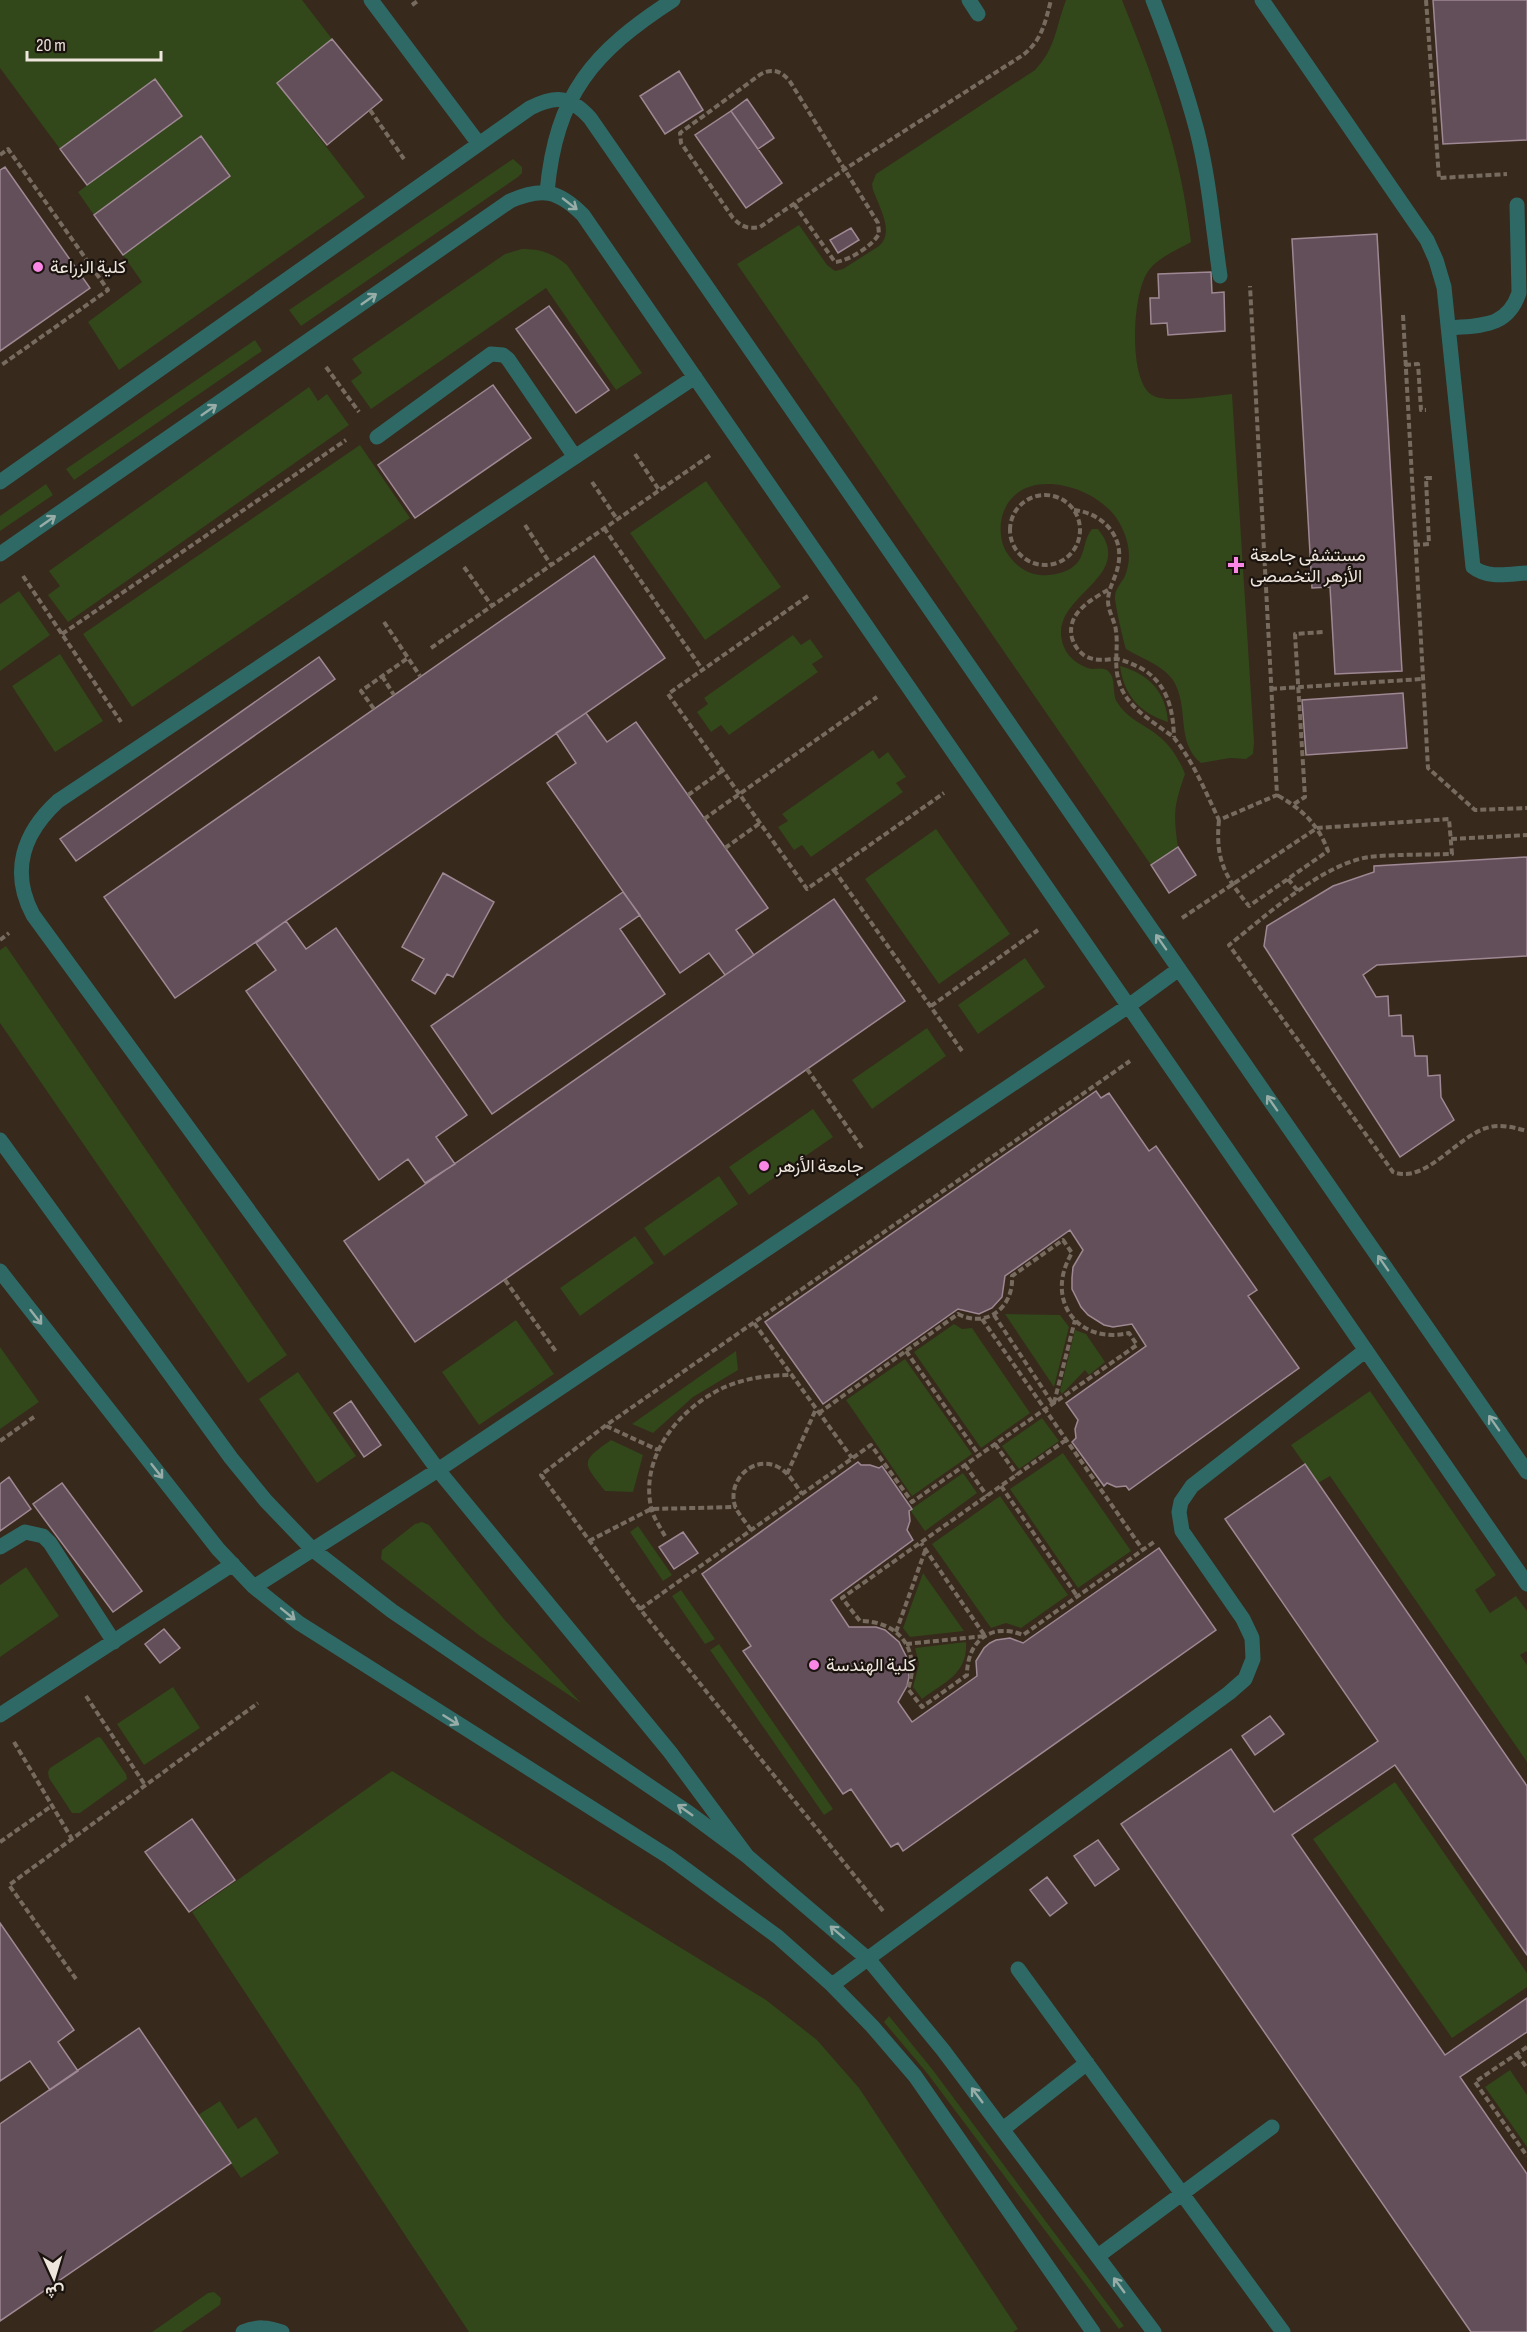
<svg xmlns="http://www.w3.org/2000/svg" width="1527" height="2332" viewBox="0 0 1527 2332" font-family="'Sofia Sans Condensed',Vazirmatn,sans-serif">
<rect width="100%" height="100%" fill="#37291c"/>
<path fill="#32471a" d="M0,0H302L332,39L277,83L365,197L119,370L88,322L142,282L123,255L230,176L200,136L94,215L78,192L181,116L155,79L60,149L0,68Z
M1066,0H1122C1155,82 1181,152 1191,242C1177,250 1159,257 1149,270C1132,291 1127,384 1154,396C1168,403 1214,396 1232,394L1254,742L1253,754L1246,759L1230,758L1201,763C1175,742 1190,707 1173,680C1161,664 1142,659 1126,649C1124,644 1114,601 1115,596C1115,589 1122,582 1125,576C1133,556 1128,536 1117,519C1092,481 1011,463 1001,522C1000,533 1001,543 1007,553C1014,564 1026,574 1040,575C1052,576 1069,573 1078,562C1085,553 1084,538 1092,529H1098C1139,580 1043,596 1064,647C1068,658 1081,667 1092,669C1098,669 1105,667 1109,672C1116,678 1112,694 1117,702C1125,716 1140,723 1152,731C1168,742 1178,756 1185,774C1174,806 1173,813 1178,847L1151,865L737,264L799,225L827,265L835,271L843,269L879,246C895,232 879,207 873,190L872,184L876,174L1035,70C1056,48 1056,26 1066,0Z
M513,159L522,167V173L518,177L301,326L289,310Z
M522,249C541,249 552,253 567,265L642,373L616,390L546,288L371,409L351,381L362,373L352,359L505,254Z
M255,340L262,351L74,480L66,469Z
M309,387L318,401L327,394L349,425L68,622L48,595L60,586L49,571Z
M360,445L410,518L132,707L83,634Z
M706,481L781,587L705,640L630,533Z
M46,484L53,495L0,531V516Z
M19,591L50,635L0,671V604Z
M793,635L801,645L810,639L823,657L812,664L818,672L729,735L721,725L711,732L697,712L708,704L704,698Z
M60,654L103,721L55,752L12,686Z
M1120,666C1149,674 1166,692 1168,722C1140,713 1124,696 1120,666Z
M873,750L879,759L888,752L906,777L896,783L903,792L811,857L802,845L794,850L778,827L788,821L782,814Z
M936,829L1010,934L939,984L865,879Z
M6,946L287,1355L248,1383L0,1023V950Z
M1025,958L1045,987L978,1034L958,1005Z
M927,1028L946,1056L872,1109L852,1080Z
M813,1109L833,1137L749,1195L729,1167Z
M719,1176L738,1204L664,1256L644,1228Z
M635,1236L654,1263L580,1316L560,1288Z
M1005,1314L1060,1315L1069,1327L1054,1387Z
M516,1320L554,1374L479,1425L442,1372Z
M954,1324L962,1329L972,1328L1030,1413L981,1448L914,1352Z
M1075,1330L1086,1334L1105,1362L1089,1375L1085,1370L1062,1394L1060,1391Z
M0,1347L39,1402L0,1429Z
M736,1351L738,1370L693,1397L653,1433L632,1424Z
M905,1359L972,1454L912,1496L846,1400Z
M298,1372L356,1456L317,1483L259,1399Z
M1370,1391L1496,1575L1475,1590L1490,1613L1516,1596L1527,1611V1651L1520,1655L1527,1665V1762L1330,1476L1318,1483L1291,1445Z
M1042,1418L1059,1441L1019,1469L1002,1446Z
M611,1440L643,1455L633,1492L605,1491C582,1462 580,1462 611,1440Z
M1063,1453L1131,1551L1078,1588L1010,1489Z
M963,1473L977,1493L925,1531L910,1510Z
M1000,1496L1068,1595L1021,1628L1006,1623L991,1628L932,1544Z
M422,1522L429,1525L503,1618L581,1703L480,1636L381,1559L382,1550L415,1524Z
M638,1526L672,1575L663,1581L630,1532Z
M26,1567L59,1616L0,1657V1585Z
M923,1573L964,1631L910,1637L903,1628Z
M681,1590L715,1639L705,1644L672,1596Z
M966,1642C968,1674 944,1682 922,1699L913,1687L919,1664L915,1648Z
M719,1644L833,1809L824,1815L710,1650Z
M173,1687L200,1728L144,1765L117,1724Z
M98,1737L101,1738L126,1774L127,1779L80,1813H72L49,1778L48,1772L50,1768Z
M392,1771L766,2000L817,2040L859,2088L1018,2329L1013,2332H469L192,1912Z
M1395,1782L1527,1973V1987L1452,2038L1313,1839Z
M889,2016L932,2069L1124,2326L1119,2329L927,2073L884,2022Z
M1510,2070L1527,2095V2147L1485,2087Z
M220,2101L238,2129L256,2117L279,2153L241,2178L198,2115Z
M214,2292L221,2298L220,2305L181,2332H152L208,2293Z"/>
<path fill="#634f5a" stroke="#9e8893" stroke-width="1.5" d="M1433,0H1527V140L1443,144Z
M332,39L382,100L327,145L277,83Z
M679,71L703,110L665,134L640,96Z
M155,79L182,116L87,185L60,149Z
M747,99L774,138L758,149L731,111Z
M731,111L782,183L746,208L695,135Z
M201,136L230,176L123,255L94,215Z
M5,167L90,288L0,351V170Z
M851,228L859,240L838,253L830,240Z
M1377,234L1402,671L1335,674L1330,587L1312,588L1292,239Z
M1211,272L1212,293L1224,292L1225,331L1168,335L1167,323L1151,324L1150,298H1159L1158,274Z
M549,306L609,390L576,413L516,329Z
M493,385L531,438L415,518L378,465Z
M594,556L665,658L175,998L104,897Z
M319,657L335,679L76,861L60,839Z
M1403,693L1407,748L1306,755L1302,700Z
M586,713L607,742L636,722L768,908L736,930L754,955L725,975L709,953L680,973L547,783L576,763L556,733Z
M1178,847L1196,875L1169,893L1151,865Z
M1527,857V956L1377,965L1363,975L1376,997L1388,996L1389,1016L1401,1015L1402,1036H1413L1415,1056H1427L1428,1076L1440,1075L1441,1097L1454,1120L1400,1157L1264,946L1267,926L1333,886L1374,872V866Z
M443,873L494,902L453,977L447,974L435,994L412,980L424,959L402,947Z
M623,892L640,915L620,929L665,994L492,1114L431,1026Z
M834,899L905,1001L415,1342L344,1241Z
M286,921L306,949L336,928L467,1115L436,1137L455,1164L425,1183L408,1159L379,1180L246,991L276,970L256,943Z
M1096,1091L1101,1098L1109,1093L1149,1151L1156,1146L1257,1290L1248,1296L1299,1368L1129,1490L1126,1486L1116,1487L1107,1483L1104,1486L1072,1442L1076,1438L1075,1429L1078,1420L1066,1403L1146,1346L1132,1324L1113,1327L1104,1325L1088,1315L1081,1307L1072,1289V1278L1073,1267L1083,1250L1070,1230L1005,1276L1002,1297L992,1308L979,1314L958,1309L823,1404L765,1322Z
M351,1401L381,1445L364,1457L334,1413Z
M858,1462L861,1465H870L879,1468L882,1466L912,1509L909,1511L910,1521L907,1530L913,1540L831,1600L849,1627H876L885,1630L899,1642L907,1658L909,1677L907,1686L898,1702L912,1722L977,1676L976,1661L984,1648L990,1643L996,1640L1010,1638L1023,1643L1159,1548L1216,1630L903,1851L898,1843L891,1847L851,1789L843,1794L743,1651L751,1646L702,1574Z
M1305,1464L1527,1786V1955L1395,1765L1292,1835L1445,2055L1527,1998V2032L1460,2077L1527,2174V2332H1471L1121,1824L1231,1749L1274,1812L1378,1741L1225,1519Z
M9,1477L31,1509L0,1531V1484Z
M62,1483L142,1591L113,1612L33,1504Z
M683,1532L698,1553L674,1569L659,1547Z
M164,1629L180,1648L160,1663L145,1644Z
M1270,1716L1284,1734L1255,1755L1242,1736Z
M192,1819L235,1880L189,1912L145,1852Z
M1098,1840L1119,1869L1095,1886L1074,1856Z
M1047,1877L1067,1903L1050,1916L1030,1890Z
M0,1923L74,2030L58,2042L78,2071L50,2090L30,2061L0,2081Z
M139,2028L231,2163L0,2321V2124Z"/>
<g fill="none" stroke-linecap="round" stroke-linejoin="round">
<path stroke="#776b5f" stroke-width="4" stroke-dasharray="6 3" stroke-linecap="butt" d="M1426,0L1439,178L1507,174
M412,5L419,0
M370,110L404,159
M0,155L8,149L108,290L0,366
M794,204L835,262C849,261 872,246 879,234L878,223L789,80C780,71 773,68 761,74L680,133L681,143L733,218C742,227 747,229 760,227L845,169L1023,55C1042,40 1045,23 1051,0
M1403,315L1428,768L1475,810L1527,808
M1405,365L1418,364L1421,410H1426
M326,367L359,412
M635,454L659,490
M592,482L617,519
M1010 530a35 35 0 1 1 70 0a35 35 0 1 1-70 0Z
M1074,510C1102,513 1125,536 1118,566C1116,578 1108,588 1108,601C1108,611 1115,621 1116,631C1118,645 1115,659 1117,673C1121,700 1140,713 1161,728C1166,732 1172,735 1175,739C1194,763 1206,793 1219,820L1277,795L1250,286
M525,525L551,565
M604,528L702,669
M1414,545L1429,544L1426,478H1434
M464,567L492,606
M23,576L121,722
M1108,590C1090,600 1066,614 1072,638C1074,645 1079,652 1085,656C1097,662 1105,659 1117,659C1124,660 1132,664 1139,667C1167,682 1173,708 1174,737
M808,596L668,694L807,889L944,793
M384,622L420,676
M62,634L346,440
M431,648L712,454
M382,676L394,695
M1271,689L1422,679
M374,709L361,691L408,658
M688,795L723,770
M1294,804L1305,797L1295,634L1323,632
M704,819L877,697
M1219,820C1215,859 1225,877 1249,906L1328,851C1318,824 1302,809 1277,795
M1451,839L1527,835
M725,848L760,823
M834,870L962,1051
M1288,879L1298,891
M1182,918L1317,828L1449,819L1452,854C1425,855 1396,854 1369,857C1322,864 1266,916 1229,945L1393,1172C1426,1185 1458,1134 1490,1127C1502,1124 1516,1128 1527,1131
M0,940L9,933
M931,1006L1038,930
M807,1069L862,1148
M505,1280L557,1353
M994,1315L1053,1404
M982,1319L1143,1550
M754,1323L852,1458
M906,1351L979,1455
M1054,1403L1075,1320
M606,1426L658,1450
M1066,1440L842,1598L860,1621C901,1621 921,1652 908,1689L922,1707L967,1675C967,1641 991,1622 1023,1635L1154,1542
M0,1441L34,1417
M995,1444L1017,1475
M965,1465L987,1496
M787,1474L816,1409
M1001,1486L1077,1596
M751,1530C746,1522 738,1514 735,1506C727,1481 752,1456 776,1466C788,1471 795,1484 802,1494
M665,1536C660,1527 653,1517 651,1507C640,1456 680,1407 725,1387C746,1378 769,1375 792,1375
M589,1541L651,1509L736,1507
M640,1609L871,1445L912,1502L1137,1345L1129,1333C1077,1345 1044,1299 1072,1253L1063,1240L1012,1276C1014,1307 987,1329 958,1314L819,1413
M896,1632L925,1551
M906,1644L985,1636L921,1543
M86,1696L145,1785
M14,1742L72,1839
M0,1842L53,1805
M883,1911L640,1609L541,1475L605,1426L1130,1061
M76,1979L9,1885L258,1703
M1527,2047L1475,2082L1527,2156
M1517,2054L1527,2068"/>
<path stroke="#2f6966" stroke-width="15" d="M371,0L479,144
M969,0L978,14
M1153,0C1170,43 1185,86 1197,131C1209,178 1213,228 1220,276
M1262,0L1427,240L1436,260L1444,287L1473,567C1488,579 1509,574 1527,573
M547,192C556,94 593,52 673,0
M1450,328C1481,325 1507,328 1519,293L1517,205
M695,377L58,801C23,833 10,872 33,915L438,1470L670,1752L747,1856
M377,437L491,354L503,355L508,359L575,457
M0,482L530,108C556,95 570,96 590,118L1527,1472
M0,554L510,201C542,187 558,190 583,215L1527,1584
M0,1140L231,1458L266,1501L312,1549L392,1611L689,1813L747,1856L869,1960L943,2050L1154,2332
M0,1271L218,1549L254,1587L299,1623L669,1857L778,1937L832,1985L872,2026L915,2076L1093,2332
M0,1547L25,1532L43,1536L50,1543L114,1642
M254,1587L438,1470L1127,1007L1179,969
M0,1715L233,1564
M1018,1969L1283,2332
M832,1985L1229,1693L1245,1679L1253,1659L1252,1638L1243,1619L1182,1531L1179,1512L1181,1502L1192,1486L1366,1350
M1003,2129L1087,2063
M1098,2256L1272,2127
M243,2332C257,2326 268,2327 282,2332"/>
</g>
<defs><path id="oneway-shaft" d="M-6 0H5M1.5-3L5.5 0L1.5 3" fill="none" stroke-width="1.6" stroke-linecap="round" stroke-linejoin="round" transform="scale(1.5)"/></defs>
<g stroke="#98ada7">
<use href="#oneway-shaft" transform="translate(570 204) rotate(38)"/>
<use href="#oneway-shaft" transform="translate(369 299) rotate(-35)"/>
<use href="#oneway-shaft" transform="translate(209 410) rotate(-35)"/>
<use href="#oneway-shaft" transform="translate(48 521) rotate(-35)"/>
<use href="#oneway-shaft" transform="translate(1161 942) rotate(-125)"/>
<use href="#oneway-shaft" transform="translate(1272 1103) rotate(-125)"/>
<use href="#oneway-shaft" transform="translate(1383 1263) rotate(-125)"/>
<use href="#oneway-shaft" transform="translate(36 1317) rotate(52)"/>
<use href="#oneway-shaft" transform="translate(1494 1423) rotate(-125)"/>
<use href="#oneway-shaft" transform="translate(157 1471) rotate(52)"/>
<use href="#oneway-shaft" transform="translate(288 1614) rotate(39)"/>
<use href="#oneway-shaft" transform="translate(451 1720) rotate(32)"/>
<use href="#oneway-shaft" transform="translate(685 1810) rotate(-145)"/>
<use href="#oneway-shaft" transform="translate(837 1932) rotate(-139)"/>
<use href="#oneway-shaft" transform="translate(977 2095) rotate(-127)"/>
<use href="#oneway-shaft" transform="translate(1119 2285) rotate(-126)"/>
</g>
<g fill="#fa87e6" stroke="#1a130e" stroke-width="2">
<circle cx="38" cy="267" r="6"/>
<path d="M1233 556h6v6h6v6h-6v6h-6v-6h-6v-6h6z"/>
<circle cx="764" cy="1166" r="6"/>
<circle cx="814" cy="1665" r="6"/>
</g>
<g text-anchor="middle" stroke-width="4.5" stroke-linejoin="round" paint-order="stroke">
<g font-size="18" fill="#eee5dc" stroke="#1a130e" text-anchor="start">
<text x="50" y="273">كلية الزراعة</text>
<text x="1250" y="561">مستشفى جامعة<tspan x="1250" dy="21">الأزهر التخصصى</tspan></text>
<text x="776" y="1172">جامعة الأزهر</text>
<text x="826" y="1671">كلية الهندسة</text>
</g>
</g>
<g transform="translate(54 2278) rotate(176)" stroke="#1a130e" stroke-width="4.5" paint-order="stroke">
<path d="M0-4.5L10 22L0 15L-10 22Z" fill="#eee5dc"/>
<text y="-9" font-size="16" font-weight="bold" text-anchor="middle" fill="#eee5dc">ش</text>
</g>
<path d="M27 51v9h134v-9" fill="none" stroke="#eee5dc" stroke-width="3"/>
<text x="36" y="51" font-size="18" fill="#eee5dc" stroke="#1a130e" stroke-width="4.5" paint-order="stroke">20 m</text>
</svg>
